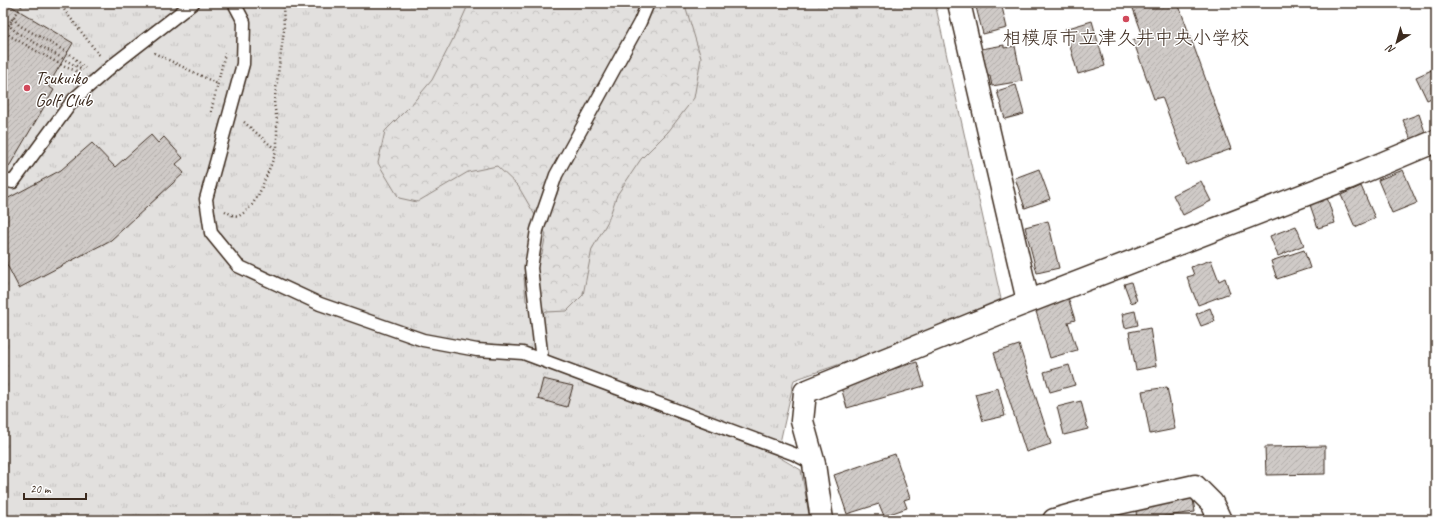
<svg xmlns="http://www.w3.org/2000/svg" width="1439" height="523" viewBox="0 0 1439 523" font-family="Caveat,'Klee One',sans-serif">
<defs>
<pattern id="grass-tufts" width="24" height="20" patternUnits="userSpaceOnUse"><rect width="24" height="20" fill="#e2e0de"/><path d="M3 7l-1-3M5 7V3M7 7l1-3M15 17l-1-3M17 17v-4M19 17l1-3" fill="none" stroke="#c3c0be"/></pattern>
<pattern id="forest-crowns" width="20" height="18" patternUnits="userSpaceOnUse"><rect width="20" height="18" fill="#e2e0de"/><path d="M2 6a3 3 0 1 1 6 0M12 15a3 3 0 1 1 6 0" fill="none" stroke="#c3c0be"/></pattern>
<pattern id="building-hatch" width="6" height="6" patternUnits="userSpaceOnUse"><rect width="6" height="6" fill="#cfcac7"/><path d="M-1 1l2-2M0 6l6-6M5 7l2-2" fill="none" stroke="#b3aeaa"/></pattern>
</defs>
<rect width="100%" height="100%" fill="#fff"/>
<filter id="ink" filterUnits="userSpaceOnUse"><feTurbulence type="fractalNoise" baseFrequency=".025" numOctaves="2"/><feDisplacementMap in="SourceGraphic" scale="8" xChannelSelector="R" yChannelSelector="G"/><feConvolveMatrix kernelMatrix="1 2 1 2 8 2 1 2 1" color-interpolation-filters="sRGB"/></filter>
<g filter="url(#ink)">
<path fill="url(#grass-tufts)" stroke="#8e857e" d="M3,3H935L1001,299L895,345L794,380L777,456L801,470L810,520H3Z"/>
<path fill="url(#forest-crowns)" stroke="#8e857e" d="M469,3H686L685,5L701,58L694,98L668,132L641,159L617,195L608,221L592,249L583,295L567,311L546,312L526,301L524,278L542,254L546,234L518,186L497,166L468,172L417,202L399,198L378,163L385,131L411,105L432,80L452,41Z"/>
<path fill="url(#building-hatch)" stroke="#3b2a1e" d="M6,3L73,43L48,86L54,90L4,175L3,9Z
M975,3H1001L1007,28L983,34Z
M1131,3H1178L1231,149L1187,165L1162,97L1154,99L1133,40L1143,36Z
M1092,21L1105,66L1078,74L1065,29Z
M1004,45V48L1015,46L1022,81L992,86L990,76L981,77L976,50Z
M1436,68V96L1427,100L1416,77Z
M1016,85L1024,114L1005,119L997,91Z
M1419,114L1426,135L1411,140L1403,120Z
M151,135L158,143L164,137L183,158L176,164L184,173L111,240L19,288L3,257V201L61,170L92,143L115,167Z
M1039,169L1050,199L1025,208L1015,178Z
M1403,170L1417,203L1392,213L1378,180Z
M1201,181L1211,201L1183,215L1173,195Z
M1361,186L1375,218L1355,227L1341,195Z
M1326,194L1335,223L1318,228L1308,199Z
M1048,221L1059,268L1037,273L1025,227Z
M1296,226L1304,245L1278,256L1270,236Z
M1304,250L1310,268L1277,279L1271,261Z
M1211,260L1219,281L1225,278L1230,293L1198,305L1187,277L1194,275L1191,267Z
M1131,282L1137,301L1131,303L1124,284Z
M1068,297L1075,320L1068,322L1077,350L1050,358L1035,308Z
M1210,308L1215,321L1201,326L1196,314Z
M1135,311L1138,325L1125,328L1122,314Z
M1150,328L1156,366L1136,370L1129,332Z
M1019,345L1051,444L1026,452L994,353Z
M917,362L924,386L847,408L840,384Z
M1069,365L1075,385L1050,392L1044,372Z
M543,379L573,386L567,407L538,399Z
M1167,387L1175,429L1150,434L1142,391Z
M998,388L1005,416L983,421L975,394Z
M1081,401L1088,429L1064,435L1057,407Z
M1325,446V474L1266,475L1265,447Z
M895,454L910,498L904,500L907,508L884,516L879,504L847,514L834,475Z
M1192,493L1195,512L1137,520L1135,502Z"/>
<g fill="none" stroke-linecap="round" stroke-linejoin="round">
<g stroke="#3b2a1e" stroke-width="15">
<path id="service" d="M234,3L244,22L243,64L206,199L211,233L238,266L320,304L423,340L477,350L523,353L794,454L814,464
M3,180L13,182L74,99L113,65L193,3
M542,360L531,268L537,230L556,175L640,22L648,3"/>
</g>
<g stroke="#3b2a1e" stroke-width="25">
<path id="minor" d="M959,3L1028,301
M822,520L814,464L802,421L805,392L1012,308L1348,178L1436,141
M1054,520L1096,508L1195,486L1212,503L1220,520"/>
</g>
<path stroke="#3b2a1e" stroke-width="2.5" stroke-dasharray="1 3" stroke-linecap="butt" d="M24,3L11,21V27L16,32L83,70
M60,3L65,11L100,56
M13,18L19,25L70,54L85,68
M11,21L8,26L6,32L10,36L65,67L80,72
M154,53L218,84
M211,112L225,53
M244,122L276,150
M225,211L232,215L239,216L245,212L252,205L259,194L277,150V120L274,104L284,30L283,3"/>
<use href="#service" stroke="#fff" stroke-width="12"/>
<use href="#minor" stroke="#fff" stroke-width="22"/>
</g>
</g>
<g fill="#d1495b" stroke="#fff" stroke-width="1.5">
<circle cx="1126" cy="19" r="4"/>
<circle cx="27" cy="88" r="4"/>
</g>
<g text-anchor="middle" stroke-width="3" stroke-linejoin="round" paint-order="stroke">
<g font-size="19" fill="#3b2a1e" stroke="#fff">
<text x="1126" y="44">相模原市立津久井中央小学校</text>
<text x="35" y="84" text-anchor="start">Tsukuiko<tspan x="35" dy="22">Golf Club</tspan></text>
</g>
</g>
<rect width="1439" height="523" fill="none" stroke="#fff" stroke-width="16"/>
<rect x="8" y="8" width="1423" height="507" fill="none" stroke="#3b2a1e" stroke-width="1.5" filter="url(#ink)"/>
<g transform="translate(1397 42) rotate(217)" stroke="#ffffff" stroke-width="3" paint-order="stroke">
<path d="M0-3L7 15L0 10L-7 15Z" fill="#3b2a1e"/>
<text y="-6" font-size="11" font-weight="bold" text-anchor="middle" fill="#3b2a1e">N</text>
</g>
<path d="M24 493v6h62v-6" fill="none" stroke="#3b2a1e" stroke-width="2"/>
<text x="30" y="493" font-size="12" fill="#3b2a1e" stroke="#ffffff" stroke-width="3" paint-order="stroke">20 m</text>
</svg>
